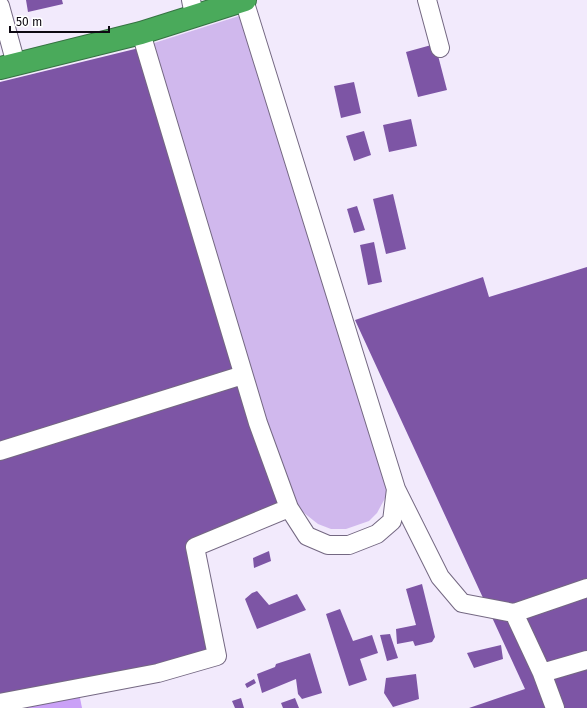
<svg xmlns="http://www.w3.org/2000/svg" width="587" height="708" viewBox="0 0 587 708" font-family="'Fira Sans',sans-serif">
<rect width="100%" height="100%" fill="#f2eafc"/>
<path fill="#d0b8ed" d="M242,15L390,489L377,513L369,521L346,529H331L318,524L294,505L264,421L151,44Z"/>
<path fill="#caa1f7" d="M79,693L82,708H2Z"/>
<path fill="#7d55a5" d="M26,0H62L63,4L28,12Z
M435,44L447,90L418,97L406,52Z
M139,48L281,505L190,544L211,653L0,698V82Z
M354,82L361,113L341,118L334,86Z
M411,119L417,146L389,152L383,125Z
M364,131L371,155L354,161L346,136Z
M393,194L406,249L386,254L373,199Z
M357,206L365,230L354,233L347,209Z
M374,242L382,282L368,285L360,245Z
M587,267V708H469L525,689L355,320L483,277L489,297Z
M269,551L271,561L254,568L253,558Z
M422,584L435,637L432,642L415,646L413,641L397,644L396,629L416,625L406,589Z
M257,591L269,605L297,594L306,610L257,629L245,599L252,593Z
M340,609L353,641L372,635L378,653L360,659L367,680L349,686L326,614Z
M390,634L398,658L387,661L380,635Z
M501,645L503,659L474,668L467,653Z
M310,653L322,693L302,699L298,694L296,679L262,693L257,674L275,667L276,664Z
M416,674L419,699L393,707L384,693L386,678Z
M254,679L256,683L247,688L245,684Z
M241,698L244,708H235L232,701Z
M295,698L299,708H283L281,703Z"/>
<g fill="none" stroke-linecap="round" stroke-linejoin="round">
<g stroke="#746882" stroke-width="20">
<path id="minor" d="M191,0L194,15
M244,0L396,489L440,577L462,603L514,613L587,588
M427,0L440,48
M0,6L16,64
M141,33L258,423L289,508L307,536L328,545H349L377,534L392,521L396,489
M0,451L243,375
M514,613L542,673L555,708
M542,673L587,660
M0,703L158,673L217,656L195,547L289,508"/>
</g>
<g stroke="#357242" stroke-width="24">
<path id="highway" d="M0,68L141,33L245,0"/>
</g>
<use href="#minor" stroke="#fff" stroke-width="18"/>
<use href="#highway" stroke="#4aaa5b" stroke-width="22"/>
</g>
<path d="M10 26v6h99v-6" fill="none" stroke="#0e0913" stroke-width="2"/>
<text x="16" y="26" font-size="12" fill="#0e0913" stroke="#ffffff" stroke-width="3" paint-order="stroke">50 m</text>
</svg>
